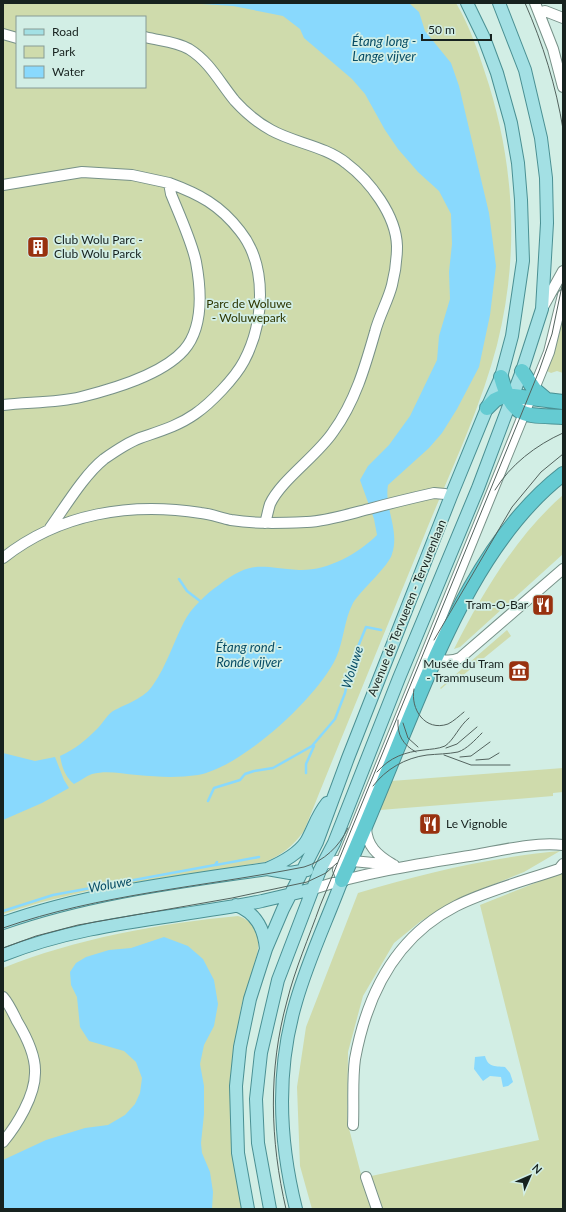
<svg xmlns="http://www.w3.org/2000/svg" width="566" height="1212" viewBox="0 0 566 1212" font-family="Lato,sans-serif">
<rect width="100%" height="100%" fill="#d2eee5"/>
<path fill="#cfdbac" fill-rule="evenodd" d="M3,3H456C471,28 480,57 489,85C515,170 519,258 497,345C479,414 446,480 420,546C381,641 342,736 304,831C293,846 282,855 265,862L100,888L42,902L3,914ZM17,17H145V87H17Z
M563,316V373L557,371L551,373L547,371Z
M563,495V554L460,647L454,649C482,594 516,536 563,495Z
M507,630L511,636L462,676L459,673L441,689L440,688Z
M563,768V792L553,793V796L380,810L391,781Z
M560,851L524,872L465,896L421,921L394,943L363,996L348,1052L347,1121L362,1178L539,1140L480,905L563,872V1209H312L300,1166L297,1087L306,1027L358,893C424,873 492,857 560,851Z
M238,916C249,919 257,928 258,940C261,954 243,994 240,1013C234,1054 230,1096 231,1137C232,1161 238,1185 242,1209H3V968C74,939 162,923 238,916Z"/>
<path fill="#89d9fd" d="M186,3H409L419,12L425,31L451,63L459,86L489,213L496,266L490,315L479,367L457,409L442,433L429,448L388,485C384,508 400,530 392,554C389,566 361,590 353,603C344,620 344,640 336,658C317,698 242,767 198,775C177,778 158,777 137,775C121,774 108,770 92,774C86,776 80,781 74,784C65,777 62,767 60,756C74,750 86,740 97,729C102,724 107,715 113,711C126,704 145,698 153,685C167,665 173,643 184,622C191,608 206,594 219,585C253,559 261,568 299,570C327,571 358,554 377,535L374,519L360,480L368,466L389,445L410,416L437,360L439,336L450,299L449,272L452,244L451,214L439,191L418,172L398,149L385,130L365,94L352,79L304,38L300,29L283,16L233,6Z
M3,753L35,761L55,757L64,780L69,788L42,803L3,820Z
M164,937L188,946L203,959L214,980L218,1004L214,1026L204,1045L200,1064L204,1086V1114L201,1143L202,1153L210,1172L213,1192L212,1209H3V1160L46,1140L85,1128L108,1125L125,1115L135,1104L140,1093L142,1078L136,1062L124,1051L89,1041L80,1027L77,997L71,985L70,972L76,963L86,957L109,950L131,948Z
M485,1056C488,1067 494,1066 505,1067L510,1073L513,1082L508,1086L503,1087L501,1077L490,1076L483,1081L474,1069L475,1057Z"/>
<g fill="none" stroke-linecap="round" stroke-linejoin="round">
<path stroke="#89d9fd" stroke-width="2.5" d="M179,579L187,591L200,601
M306,773V764L314,746
M208,801L214,788L240,780L245,774L254,771L273,768L312,746L335,719L345,693L351,664L366,627L381,630
M216,865L259,857
M3,911L53,895L215,865L217,862"/>
<g stroke="#779188" stroke-width="12">
<path id="minor" d="M535,3L553,49L563,87
M540,13L545,11L563,18
M3,34L17,38
M145,37C160,41 175,41 189,49C210,62 220,83 235,101C245,112 258,123 271,130C294,143 325,146 346,163C370,181 396,215 397,246C397,259 395,273 392,285C388,301 379,316 375,332C365,367 355,402 333,432C317,456 281,480 270,504C268,510 267,517 265,523
M3,185L82,172L132,175L169,183L171,194C179,214 192,242 196,262C201,289 204,327 184,350C162,375 113,389 81,397C56,403 28,402 3,405
M543,307L563,271
M50,528C65,507 84,475 104,459C114,452 129,442 140,438C160,431 178,426 195,414C211,403 235,378 244,361C264,323 268,266 240,231C220,205 199,194 169,183
M3,558C60,513 130,502 201,513C211,514 221,518 231,520C256,524 281,523 307,522C327,521 349,514 369,509C391,503 412,498 434,493L445,494
M430,656C440,660 449,663 460,658L563,569
M366,828C367,846 377,855 392,864
M323,864L342,860L394,865
M342,880L338,870L549,352L563,295
M313,889C366,872 420,864 475,855C503,850 534,842 563,845
M3,997C9,1004 13,1013 17,1021C26,1036 36,1055 35,1073C35,1096 17,1125 3,1142
M353,1125C354,1104 352,1080 355,1059C367,994 395,937 456,906C485,891 527,880 559,869L563,864
M366,1177L377,1209"/>
</g>
<g stroke="#4a9093" stroke-width="14">
<path id="major" d="M267,869C281,863 297,855 306,842C314,828 316,817 327,803
M236,905C256,913 264,928 266,949
M3,923C88,893 178,882 267,869L290,873L307,870
M3,955C88,921 174,919 262,901C279,897 296,893 313,889
M248,1209L238,1153L236,1086L240,1047L250,999L266,949L283,909L317,842L348,758L451,496L487,408L501,377L512,336L523,261L521,200L518,163L511,123L497,73L484,38L467,3
M270,1209L258,1143L256,1099L261,1053L278,980L320,870L334,843L399,678L478,488L522,371L542,309L547,223L546,178L541,138L525,70L499,3
M296,1209C279,1141 276,1070 296,1002C308,960 327,920 342,880"/>
</g>
<g stroke="#4a9093" stroke-width="16">
<path id="highway" d="M522,371L534,389L547,400
M501,377C513,419 523,415 563,417
M487,408L495,400L506,395L563,402
M342,880C364,831 384,781 404,732C441,643 484,535 563,474"/>
</g>
<use href="#minor" stroke="#fff" stroke-width="10"/>
<use href="#major" stroke="#a3e0e4" stroke-width="12"/>
<use href="#highway" stroke="#65cbd2" stroke-width="14"/>
<path stroke="#53635e" stroke-width="1" d="M525,3C543,44 556,86 563,129
M495,490C510,465 536,445 563,433
M434,640L512,507L541,472L563,454
M414,689C410,709 425,732 448,724C454,721 459,716 464,712
M398,720C397,735 403,745 416,752
M403,723L408,738L418,747
M446,748L457,744L477,727
M444,755L471,765H510
M460,757L471,756L490,742
M476,760L489,759L499,753
M377,772C390,757 405,752 424,750C431,749 438,749 445,746C454,740 459,726 469,718
M373,786C386,769 405,758 427,755C437,754 448,754 458,752C467,749 475,740 482,733
M3,928C100,894 203,887 304,867C324,861 339,847 348,828
M3,948L36,936L78,925L232,898L307,882L326,873L337,863
M286,1209C270,1140 268,1070 287,1001C295,969 309,937 320,906L539,371L552,334L563,281"/>
</g>
<defs>
<g id="building-square" transform="scale(1.15)"><rect x="-9" y="-9" width="18" height="18" rx="4" fill="#98310f" stroke="#d2eee5"/><path d="M-4-6H4V6H1V3H-1V6H-4ZM-2.5-4.3h1.7v1.8h-1.7ZM.8-4.3h1.7v1.8H.8ZM-2.5-1h1.7V.8h-1.7ZM.8-1h1.7V.8H.8Z" fill="#fff"/></g>
<g id="restaurant-square" transform="scale(1.15)"><rect x="-9" y="-9" width="18" height="18" rx="4" fill="#98310f" stroke="#d2eee5"/><path d="M-5-6h1v4h1v-4h1v4h1v-4h1v5L-1.5 .5V6h-2V.5L-5-1ZM5-6V6H3V1.5H1.5Q1.5-4 5-6Z" fill="#fff"/></g>
<g id="museum-square" transform="scale(1.15)"><rect x="-9" y="-9" width="18" height="18" rx="4" fill="#98310f" stroke="#d2eee5"/><path d="M0-6L6-3V-2H-6V-3ZM-5-1h2V3h-2ZM-1-1h2V3h-2ZM3-1h2V3H3ZM-6 4H6V6H-6Z" fill="#fff"/></g>
</defs>
<g fill-rule="evenodd">
<use href="#building-square" x="38" y="247"/>
<use href="#restaurant-square" x="543" y="605"/>
<use href="#museum-square" x="519" y="671"/>
<use href="#restaurant-square" x="430" y="824"/>
</g>
<g text-anchor="middle" stroke-width="3.5" stroke-linejoin="round" paint-order="stroke">
<g font-size="12" fill="#17221f" stroke="#d2eee5" text-anchor="start">
<text x="54" y="244">Club Wolu Parc -<tspan x="54" dy="14">Club Wolu Parck</tspan></text>
<text x="528" y="609" text-anchor="end">Tram-O-Bar</text>
<text x="504" y="668" text-anchor="end">Musée du Tram<tspan x="504" dy="14">- Trammuseum</tspan></text>
<text x="446" y="828">Le Vignoble</text>
</g>
<g font-size="12" fill="#2d3600" stroke="#d2eee5">
<text x="249" y="308">Parc de Woluwe<tspan x="249" dy="14">- Woluwepark</tspan></text>
</g>
<g font-size="12" fill="#17221f" stroke="#d2eee5">
<text transform="translate(407 608) rotate(-68)" y="4">Avenue de Tervueren - Tervurenlaan</text>
</g>
<g font-size="13" font-style="italic" fill="#074c65" stroke="#d2eee5">
<text x="384" y="46">Étang long -<tspan x="384" dy="15">Lange vijver</tspan></text>
<text x="249" y="652">Étang rond -<tspan x="249" dy="15">Ronde vijver</tspan></text>
<text transform="translate(352 667) rotate(-72)" y="5">Woluwe</text>
<text transform="translate(110 884) rotate(-10)" y="5">Woluwe</text>
</g>
</g>
<rect width="566" height="1212" fill="none" stroke="#17221f" stroke-width="8"/>
<rect x="16" y="16" width="130" height="72" fill="#d2eee5" stroke="#879c96"/>
<rect x="24" y="29" width="20" height="6" fill="#a3e0e4" stroke="#879c96"/>
<text x="52" y="36" font-size="12" fill="#17221f">Road</text>
<rect x="24" y="46" width="20" height="12" fill="#cfdbac" stroke="#879c96"/>
<text x="52" y="56" font-size="12" fill="#17221f">Park</text>
<rect x="24" y="66" width="20" height="12" fill="#89d9fd" stroke="#879c96"/>
<text x="52" y="76" font-size="12" fill="#17221f">Water</text>
<g transform="translate(530 1176) rotate(45)" stroke="#d2eee5" stroke-width="3" paint-order="stroke">
<path d="M0-3L7 15L0 10L-7 15Z" fill="#17221f"/>
<text y="-6" font-size="11" font-weight="bold" text-anchor="middle" fill="#17221f">N</text>
</g>
<path d="M422 34v6h69v-6" fill="none" stroke="#17221f" stroke-width="2"/>
<text x="428" y="34" font-size="12" fill="#17221f" stroke="#d2eee5" stroke-width="3" paint-order="stroke">50 m</text>
</svg>
